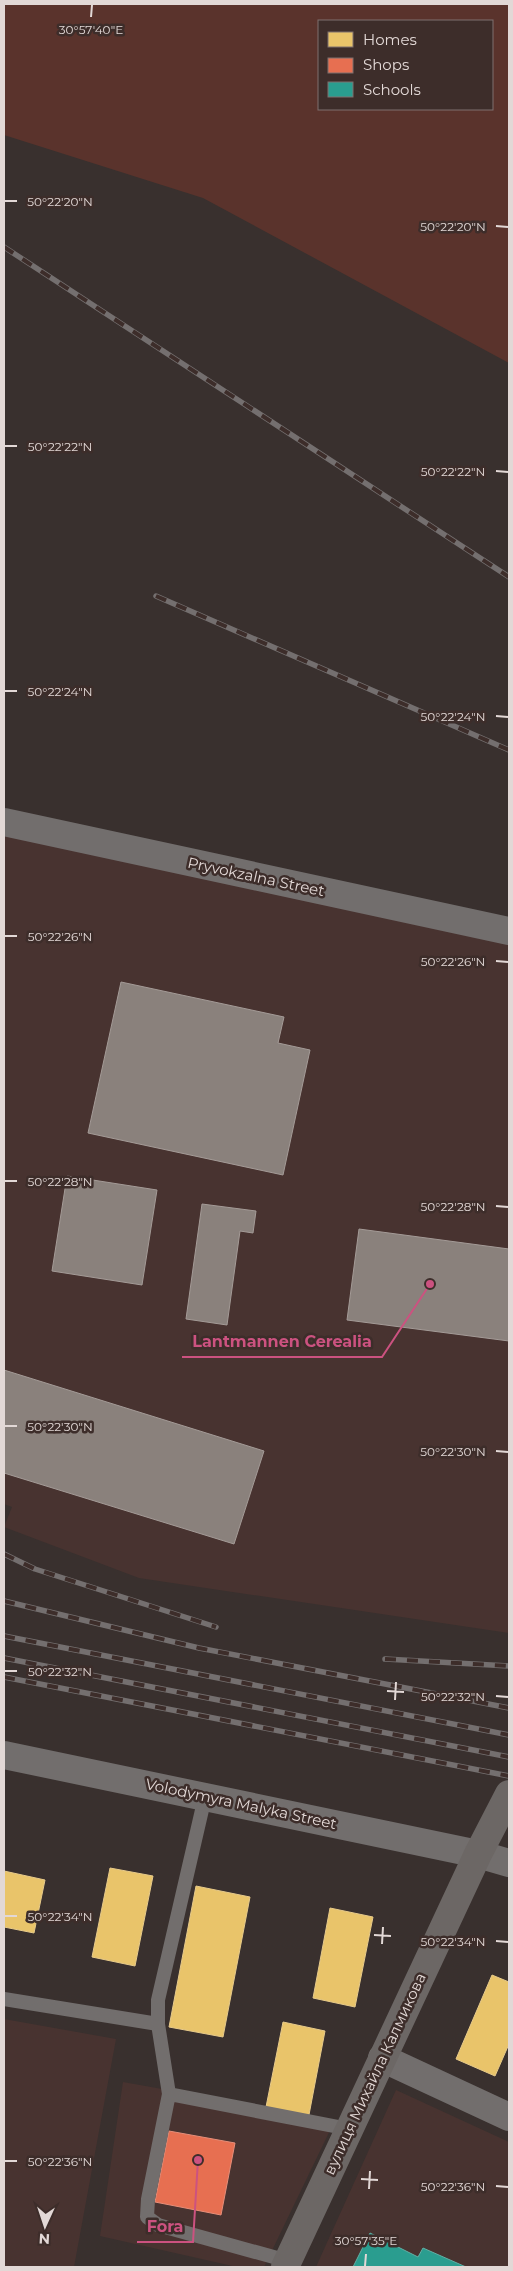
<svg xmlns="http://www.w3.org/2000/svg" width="513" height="2271" viewBox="0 0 513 2271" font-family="Montserrat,sans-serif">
<rect width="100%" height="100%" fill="#39302e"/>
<path fill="#483330" d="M4,822L509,931V1633L139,1578L4,1527L12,1507L4,1504Z
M4,2019L116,2039L74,2267H4Z
M123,2082L335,2120L264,2267H237L100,2236Z
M396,2090L509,2142V2267H316Z"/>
<path fill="#5a332c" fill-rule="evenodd" d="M4,4H509V363L203,198L4,135ZM319,21H492V109H319Z"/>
<path fill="#e9c46a" stroke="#e7ca8a" d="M110,1868L153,1876L135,1966L92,1957Z
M4,1871L45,1880L34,1933L4,1927Z
M196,1886L250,1897L223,2037L169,2027Z
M330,1908L373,1917L355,2007L313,1998Z
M492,1975L509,1982V2044L495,2076L456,2059Z
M283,2022L325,2031L308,2120L265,2112Z"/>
<path fill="#e76f51" stroke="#e68e79" d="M169,2131L235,2143L221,2215L155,2202Z"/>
<path fill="#2a9d8f" stroke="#61afa4" d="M370,2233L418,2257L423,2248L466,2267H353Z"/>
<path fill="#8a817c" stroke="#a49b97" d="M121,982L284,1017L278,1043L310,1050L283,1175L88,1133Z
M67,1176L157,1190L142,1285L52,1271Z
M202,1204L256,1211L253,1233L240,1231L227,1325L186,1319Z
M359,1229L509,1249V1341L347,1320Z
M4,1370L264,1451L234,1544L4,1473Z"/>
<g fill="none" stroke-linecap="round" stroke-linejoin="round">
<path stroke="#726e6d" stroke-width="14" d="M4,1999L158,2024
M169,2094L158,2024V2000L205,1797
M288,2261L158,2225L147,2217L148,2199L169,2094L349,2129"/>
<path stroke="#726e6d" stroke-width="28" d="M4,822L509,931
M4,1755L478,1854
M382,2058L509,2117"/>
<path stroke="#726e6d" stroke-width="28" d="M478,1854L509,1863"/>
<path stroke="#6c6765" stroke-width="28" d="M285,2267L478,1854L509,1794"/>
<g stroke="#746f6f" stroke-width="5.5">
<path id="rail" d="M4,247L509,577
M156,596L509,750
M4,1554L35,1569L216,1627
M4,1601L199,1648L509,1708
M4,1636L509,1735
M4,1658L509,1757
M385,1659L509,1666
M4,1677L509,1776"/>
</g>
<use href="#rail" stroke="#3d2d2a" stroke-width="4" stroke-dasharray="11" stroke-linecap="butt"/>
</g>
<path fill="none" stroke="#e2d8d6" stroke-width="2" d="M91,17L92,5M5,201H17M496,226L508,227M5,446H17M496,471L508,472M5,691H17M496,716L508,717M5,936H17M496,961L508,962M5,1181H17M496,1206L508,1207M5,1426H17M496,1451L508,1452M5,1671H17M387,1691L404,1692M496,1696L508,1697M395,1700L396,1682M5,1916H17M374,1935L391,1936M496,1941L508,1942M382,1944L383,1927M5,2161H17M361,2179L378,2180M496,2186L508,2187M369,2189L370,2171M365,2266L366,2254"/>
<g text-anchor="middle" stroke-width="5" stroke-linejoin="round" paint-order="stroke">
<g font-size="15" fill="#e2d8d6" stroke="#3d2d2a">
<text transform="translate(256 877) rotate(12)" y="5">Pryvokzalna Street</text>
<text transform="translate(241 1804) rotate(12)" y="5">Volodymyra Malyka Street</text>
<text transform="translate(375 2074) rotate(-65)" y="5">вулиця Михайла Калмикова</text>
</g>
</g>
<g font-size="12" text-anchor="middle" fill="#e2d8d6" stroke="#3d2d2a" stroke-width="5" stroke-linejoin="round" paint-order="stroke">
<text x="91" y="34">30°57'40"E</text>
<text x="60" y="206">50°22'20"N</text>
<text x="453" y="231">50°22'20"N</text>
<text x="60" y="451">50°22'22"N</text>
<text x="453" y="476">50°22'22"N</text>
<text x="60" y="696">50°22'24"N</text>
<text x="453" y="721">50°22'24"N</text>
<text x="60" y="941">50°22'26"N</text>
<text x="453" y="966">50°22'26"N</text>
<text x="60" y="1186">50°22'28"N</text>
<text x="453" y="1211">50°22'28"N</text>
<text x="60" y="1431">50°22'30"N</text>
<text x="453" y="1456">50°22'30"N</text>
<text x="60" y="1676">50°22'32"N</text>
<text x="453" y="1701">50°22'32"N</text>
<text x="60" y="1921">50°22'34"N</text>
<text x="453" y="1946">50°22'34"N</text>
<text x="60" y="2166">50°22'36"N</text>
<text x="453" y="2191">50°22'36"N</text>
<text x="366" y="2245">30°57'35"E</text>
</g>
<path fill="none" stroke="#cc5280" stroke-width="2" d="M430 1284L382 1357H182M198 2160L193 2242H137"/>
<g fill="#cc5280" stroke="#3d2d2a" stroke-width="2">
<circle cx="430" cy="1284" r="5"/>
<circle cx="198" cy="2160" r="5"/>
</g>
<g font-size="16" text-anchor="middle" font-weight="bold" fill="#cc5280" stroke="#3d2d2a" stroke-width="5" stroke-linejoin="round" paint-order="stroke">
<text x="282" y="1347">Lantmannen Cerealia</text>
<text x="165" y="2232">Fora</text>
</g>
<rect width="513" height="2271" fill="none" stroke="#e2d8d6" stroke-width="10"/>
<rect x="318" y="20" width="175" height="90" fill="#3d2d2a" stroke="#7f716f"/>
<rect x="328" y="32" width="25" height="15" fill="#e9c46a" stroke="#7f716f"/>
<text x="363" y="45" font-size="15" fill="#e2d8d6">Homes</text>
<rect x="328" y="58" width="25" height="15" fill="#e76f51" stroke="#7f716f"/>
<text x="363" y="70" font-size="15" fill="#e2d8d6">Shops</text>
<rect x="328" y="82" width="25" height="15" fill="#2a9d8f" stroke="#7f716f"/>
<text x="363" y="95" font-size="15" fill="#e2d8d6">Schools</text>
<g transform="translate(45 2226) rotate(183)" stroke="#3d2d2a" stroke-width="4" paint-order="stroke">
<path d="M0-4L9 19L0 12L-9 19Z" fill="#e2d8d6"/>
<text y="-8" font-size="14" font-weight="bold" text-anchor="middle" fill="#e2d8d6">N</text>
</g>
</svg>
